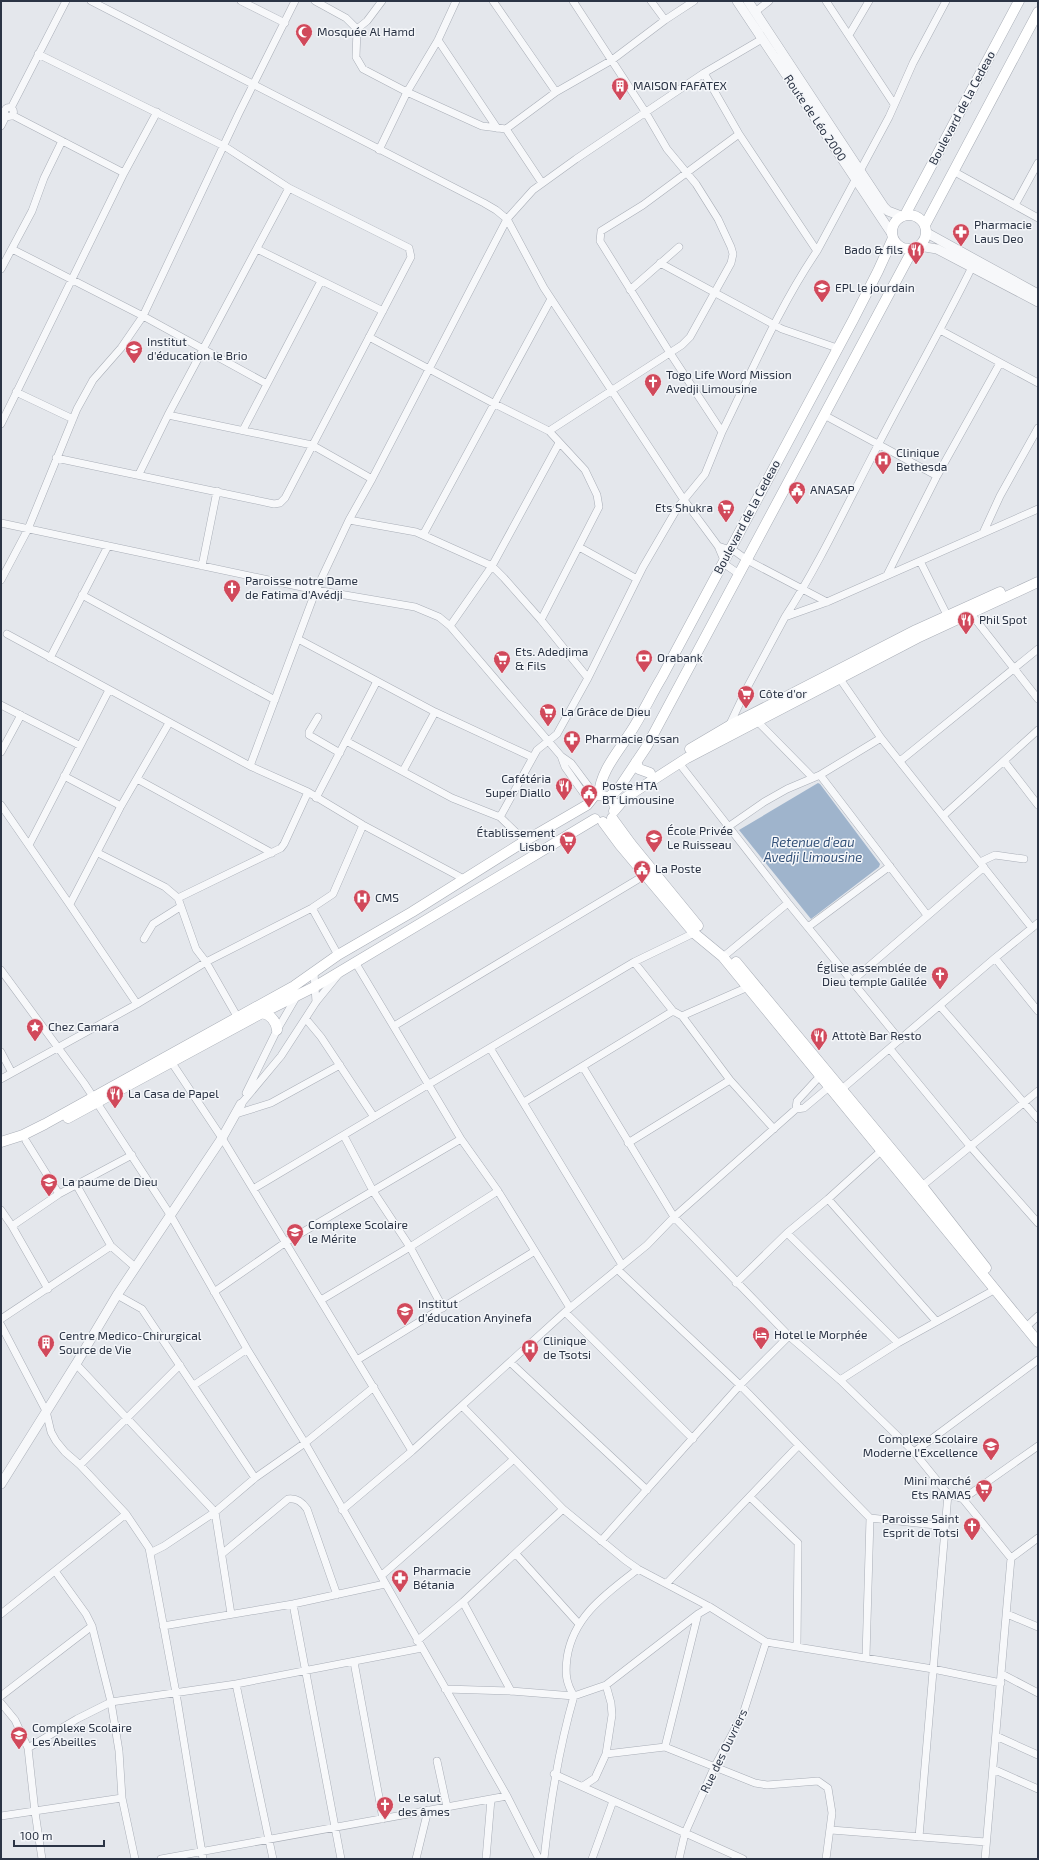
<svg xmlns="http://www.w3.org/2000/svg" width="1039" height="1860" viewBox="0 0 1039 1860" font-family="'Exo 2',sans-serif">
<rect width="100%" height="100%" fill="#e4e7ec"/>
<path fill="#9fb4cc" d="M818,783L820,784L880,864L879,867L811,919L739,830Z"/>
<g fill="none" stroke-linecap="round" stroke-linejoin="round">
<g stroke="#a9aeb7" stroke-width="8">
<path id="minor" d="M91,1L484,203L496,210L507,219L544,288L684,500L718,546L726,565L739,574
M241,1L285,23
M315,1L346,18L357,29L356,57L363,69L407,92L482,126L506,129L556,92L612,60L665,20L694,1
M493,1L556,92
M651,1L665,20
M826,1L894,104
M755,12L769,1
M357,29L367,21L382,1
M849,35L869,1
M438,40L497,128
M38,54L224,146L289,188L409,248L411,257L285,498L280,503L274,504L56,458
M704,73L739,134
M4.5 112a4.5 4.5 0 1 1 9 0a4.5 4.5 0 1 1-9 0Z
M11,108L66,1
M12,115L124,173
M1,126L6,116
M506,129L542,183
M379,150L407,92L438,40L456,1
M953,171L1038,218
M1015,205L1038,163
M12,249L143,316L267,384
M257,249L383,311
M817,251L889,117L913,63L946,1
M660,263L782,329L837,348
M1,269L32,211L44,178L62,141
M630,290L679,247
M940,330L1038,383
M369,337L493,403L549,431L585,470L597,495L599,507L541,620
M16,392L73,419
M168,415L312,445L372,479
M824,415L937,476
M1,424L124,173L157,112
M243,430L321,281
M549,431L682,345L690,337L731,263L733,254L731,247L718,219L696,184L667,149L646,113L573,1
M139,474L168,415L289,188
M349,520L416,532L492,566L504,578L541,620L588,678
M1,523L316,590L415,607L439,617L450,626L561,756L571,763L595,795
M983,533L1000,496L1038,428
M423,535L551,299
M718,546L736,552L747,560L827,602
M579,547L637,579
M920,561L947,615
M202,566L217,491
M887,575L937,476L1000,363
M1,580L28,529L77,409L93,380L121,348L143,316L239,113L295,1
M82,595L275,700
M968,610L1038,699
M785,617C820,563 847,504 877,447C908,387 942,328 972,267
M450,626L492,566L559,443
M7,634L250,766L308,792L363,825L464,879
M298,639L435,712L532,757
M50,658L108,546
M840,679L881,738L1032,928
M1,705L79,745
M318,717L309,732V735L340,753
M757,721L813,778
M729,726L748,686L785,617L827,602L1038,509
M346,741L452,798L500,817L525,841
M1,752L21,715
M561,756L565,767L589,801
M900,761L1038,649
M1004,761L1038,805
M679,763L788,903L900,1040
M250,766L316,590L349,520L372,479L507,219L533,190L576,159L704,73L762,39
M403,771L435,712
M820,775L927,915
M64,776L121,806
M137,779L272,853
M316,798L377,681
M1,805L70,905L137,1004
M944,815L1038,730
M500,817L537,750L557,734L588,678L643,567L678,507L705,474L722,432L670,353L600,241L601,231L643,205L739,134L817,251C779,307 752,371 722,432
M728,827L764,802L787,789L820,775L881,738
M29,845L109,690
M98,853L165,887L178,898L196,949L206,962L238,1018
M980,862L995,855L1024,859
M178,898L281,848L284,844L308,792
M70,904L121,806L169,723
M312,908L338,955
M808,927L890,866
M144,939L153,924L180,907
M723,957L788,903
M995,958L1038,1011
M355,962L461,1139L498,1191L570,1308
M634,962L673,1011L682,1016L730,1080L774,1129
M1,970L84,1083L171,1216L247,1349L305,1443L507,1796L539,1859
M314,973L316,1002
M852,981L984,867
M940,1006L1038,1119
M682,1016L748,987
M306,1019L321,1037L374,1117
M394,1026L645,875
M490,1048L622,1265
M890,1049L970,1146L1038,1223
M1,1052L12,1073
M172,1063L222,1138L412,1451
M583,1067L674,1217L789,1336L840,1380L914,1452L948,1494L963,1499L1011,1558L985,1859
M1,1079L137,1004L206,962L312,908L333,894L363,825
M842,1089L995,958L1038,923
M246,1093L277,1030L298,994
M524,1102L673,1011
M241,1104L281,1056L316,1002L338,975
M796,1109L797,1101L820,1076
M236,1114L271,1103L340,1065
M344,1136L373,1191L410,1247L443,1308
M26,1141L59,1194
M628,1143L730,1080
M77,1186L111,1246
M922,1186L1038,1091
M253,1189L634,962L694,933
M828,1199L936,1321
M1,1210L12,1226L48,1289
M12,1226L59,1194L132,1155
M787,1233L898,1343
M617,1269L740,1385L870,1518L945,1526
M736,1283L787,1233L828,1199L882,1150
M214,1292L286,1242L461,1139
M117,1295L142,1309L255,1478
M321,1300L410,1247L498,1191
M565,1312L693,1439
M1,1319L111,1246L135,1267
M1,1325L46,1411L51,1432L56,1441L65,1452L80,1465L126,1514L149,1548L176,1693L203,1859
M1025,1328L1038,1316
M357,1360L535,1251
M511,1363L647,1490
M76,1364L215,1512L231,1614
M840,1380L898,1343L994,1290
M194,1385L247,1349
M462,1406L563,1509L625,1560L638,1569L710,1607L766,1642L933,1669L1001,1683
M914,1452L1038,1360
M80,1465L180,1365
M750,1497L798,1543L797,1646
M963,1499L1038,1446
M342,1510L412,1451L565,1312L647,1245L674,1217L796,1109L804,1108L829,1087
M601,1541L740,1385L789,1336
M150,1553L164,1546L215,1512L255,1478L305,1443L374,1387
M223,1553L288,1499C297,1498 302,1502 307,1509L337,1595
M516,1554L579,1624
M1011,1558L1038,1538
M638,1569C607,1593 573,1616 567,1658C565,1674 566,1683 574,1696L606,1685L698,1614L710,1607
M55,1571L86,1614L92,1626L111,1702L119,1751L122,1798L135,1859
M381,1576L514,1459
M667,1583L798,1446
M463,1602L511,1691
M293,1604L341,1859
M1,1614L126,1514
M1007,1614L1038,1627
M163,1626L293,1604L385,1584
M417,1641L463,1602L563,1509
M866,1657L870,1518
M354,1662L383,1819
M1002,1674L1038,1693
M236,1684L273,1859
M445,1689L511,1691L574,1696C558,1751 550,1803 544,1859
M1,1696L92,1626
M1,1703L15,1720L28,1748L35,1812L42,1859
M996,1736L1038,1755
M665,1747L755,1783L767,1785L818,1781L828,1788L832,1813L826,1859
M28,1748L77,1719L111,1702L236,1684L422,1648
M606,1754L665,1747L698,1614
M437,1761L447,1807
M993,1769L1038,1789
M554,1774L743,1859
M583,1786L595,1778L606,1754L612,1715L611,1703L606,1685
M1,1816L122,1798
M831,1830L986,1842
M919,1837L948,1494
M161,1859L507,1796
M416,1859L428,1810
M486,1859L491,1799
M592,1859L613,1801
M679,1859L685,1833L714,1768L743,1714L766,1642"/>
</g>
<g stroke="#a9aeb7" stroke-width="10">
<path id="tertiary" d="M737,1L892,234
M748,1L884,207L888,211L901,216
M927,233L1038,294
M919,246L937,249L1038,302
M1,1484L76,1364L117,1295L222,1138L241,1104"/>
</g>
<g stroke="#a9aeb7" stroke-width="11">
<path id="secondary" d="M892 232a17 17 0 1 1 34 0a17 17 0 1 1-34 0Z
M905,215L1019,1
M925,225L1038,12
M690,749L729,726L916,630L1000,592
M636,762L639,769L650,773
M599,795C600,772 618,752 630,733C642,715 651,695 662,677L853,320L878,271L893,238
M609,797L619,788L647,746L913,249
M614,811L625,798L687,758L917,638L1038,582
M612,818L631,844L698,926
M603,822L620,845L694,933L723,957L1038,1342
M736,962L922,1186L986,1268
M262,1013C271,1015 276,1021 277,1030
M68,1118L262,1013L316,986L595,819
M1,1142L23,1135L45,1124L294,986L338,955L412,912L525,841L587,805L595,795C605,795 613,798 616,808"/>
</g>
<use href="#minor" stroke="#f7f8fa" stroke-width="7"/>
<use href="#tertiary" stroke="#f7f8fa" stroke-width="9"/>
<use href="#secondary" stroke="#fff" stroke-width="10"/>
</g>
<defs>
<g id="mosque-pin" transform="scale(0.9)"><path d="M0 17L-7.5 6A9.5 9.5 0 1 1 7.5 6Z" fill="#d1495b" stroke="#f4f6f9"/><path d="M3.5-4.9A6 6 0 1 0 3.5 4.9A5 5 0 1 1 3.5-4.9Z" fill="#fff"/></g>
<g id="building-pin" transform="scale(0.9)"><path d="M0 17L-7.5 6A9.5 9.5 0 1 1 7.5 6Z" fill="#d1495b" stroke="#f4f6f9"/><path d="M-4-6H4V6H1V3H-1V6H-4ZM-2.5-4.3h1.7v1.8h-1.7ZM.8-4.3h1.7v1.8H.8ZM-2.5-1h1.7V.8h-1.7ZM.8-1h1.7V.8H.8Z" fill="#fff"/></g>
<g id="pharmacy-pin" transform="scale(0.9)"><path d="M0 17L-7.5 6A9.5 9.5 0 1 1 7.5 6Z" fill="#d1495b" stroke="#f4f6f9"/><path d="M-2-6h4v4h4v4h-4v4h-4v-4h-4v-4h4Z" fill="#fff"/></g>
<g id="restaurant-pin" transform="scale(0.9)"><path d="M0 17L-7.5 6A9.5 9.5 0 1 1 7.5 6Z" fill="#d1495b" stroke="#f4f6f9"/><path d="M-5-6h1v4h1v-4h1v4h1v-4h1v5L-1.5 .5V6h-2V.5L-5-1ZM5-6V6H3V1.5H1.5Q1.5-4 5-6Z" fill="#fff"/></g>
<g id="school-pin" transform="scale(0.9)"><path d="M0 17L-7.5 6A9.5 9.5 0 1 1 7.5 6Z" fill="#d1495b" stroke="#f4f6f9"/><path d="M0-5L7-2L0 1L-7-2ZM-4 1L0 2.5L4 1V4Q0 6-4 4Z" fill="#fff"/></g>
<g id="church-pin" transform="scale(0.9)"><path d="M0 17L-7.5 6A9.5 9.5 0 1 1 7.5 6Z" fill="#d1495b" stroke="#f4f6f9"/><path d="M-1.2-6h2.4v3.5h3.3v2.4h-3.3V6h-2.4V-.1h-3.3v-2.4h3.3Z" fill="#fff"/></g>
<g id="hospital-pin" transform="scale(0.9)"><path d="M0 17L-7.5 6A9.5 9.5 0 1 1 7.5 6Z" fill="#d1495b" stroke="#f4f6f9"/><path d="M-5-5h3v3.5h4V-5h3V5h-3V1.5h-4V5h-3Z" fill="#fff"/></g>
<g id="civic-pin" transform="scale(0.9)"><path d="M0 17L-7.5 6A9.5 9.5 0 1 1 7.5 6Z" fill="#d1495b" stroke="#f4f6f9"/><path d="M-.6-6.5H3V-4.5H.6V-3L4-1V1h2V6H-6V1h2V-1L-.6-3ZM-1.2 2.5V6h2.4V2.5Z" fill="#fff"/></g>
<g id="supermarket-pin" transform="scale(0.9)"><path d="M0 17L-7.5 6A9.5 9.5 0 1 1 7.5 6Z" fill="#d1495b" stroke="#f4f6f9"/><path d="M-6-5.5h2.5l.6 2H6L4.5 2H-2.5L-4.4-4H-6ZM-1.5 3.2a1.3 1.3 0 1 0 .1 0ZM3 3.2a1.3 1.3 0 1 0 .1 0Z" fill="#fff"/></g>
<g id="bank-pin" transform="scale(0.9)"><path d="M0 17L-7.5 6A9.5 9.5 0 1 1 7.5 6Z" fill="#d1495b" stroke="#f4f6f9"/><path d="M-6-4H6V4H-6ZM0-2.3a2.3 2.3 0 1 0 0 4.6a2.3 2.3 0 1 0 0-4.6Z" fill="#fff"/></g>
<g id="sight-pin" transform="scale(0.9)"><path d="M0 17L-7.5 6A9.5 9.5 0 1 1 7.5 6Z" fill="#d1495b" stroke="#f4f6f9"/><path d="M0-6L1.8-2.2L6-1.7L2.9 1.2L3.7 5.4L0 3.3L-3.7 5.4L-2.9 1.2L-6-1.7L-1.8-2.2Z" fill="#fff"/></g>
<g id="hotel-pin" transform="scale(0.9)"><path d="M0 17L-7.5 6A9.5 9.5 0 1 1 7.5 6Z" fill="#d1495b" stroke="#f4f6f9"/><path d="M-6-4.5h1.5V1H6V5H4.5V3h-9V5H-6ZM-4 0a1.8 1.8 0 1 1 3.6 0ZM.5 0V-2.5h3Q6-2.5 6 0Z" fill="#fff"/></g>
</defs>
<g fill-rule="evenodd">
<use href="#mosque-pin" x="304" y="32"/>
<use href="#building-pin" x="620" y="86"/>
<use href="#pharmacy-pin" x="961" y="232"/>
<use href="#restaurant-pin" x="916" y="250"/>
<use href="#school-pin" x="822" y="288"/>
<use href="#school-pin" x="134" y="349"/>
<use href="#church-pin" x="653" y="382"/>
<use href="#hospital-pin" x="883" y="460"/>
<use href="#civic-pin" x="797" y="490"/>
<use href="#supermarket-pin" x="726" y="508"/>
<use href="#church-pin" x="232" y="588"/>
<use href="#restaurant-pin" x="966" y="620"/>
<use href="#bank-pin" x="644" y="658"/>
<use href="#supermarket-pin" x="502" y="659"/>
<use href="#supermarket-pin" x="746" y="694"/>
<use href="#supermarket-pin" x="548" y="712"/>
<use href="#pharmacy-pin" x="572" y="739"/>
<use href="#restaurant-pin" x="564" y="786"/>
<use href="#civic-pin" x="589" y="793"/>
<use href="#school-pin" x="654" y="838"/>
<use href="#supermarket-pin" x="568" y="840"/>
<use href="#civic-pin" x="642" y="869"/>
<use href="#hospital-pin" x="362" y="898"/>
<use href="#church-pin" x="940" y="975"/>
<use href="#sight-pin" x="35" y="1027"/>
<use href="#restaurant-pin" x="819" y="1036"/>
<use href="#restaurant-pin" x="115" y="1094"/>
<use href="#school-pin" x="49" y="1182"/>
<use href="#school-pin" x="295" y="1232"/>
<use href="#school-pin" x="405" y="1311"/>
<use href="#hotel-pin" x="761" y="1335"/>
<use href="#building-pin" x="46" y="1343"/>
<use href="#hospital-pin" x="530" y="1348"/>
<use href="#school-pin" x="991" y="1446"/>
<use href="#supermarket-pin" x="984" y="1488"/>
<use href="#church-pin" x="972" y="1526"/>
<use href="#pharmacy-pin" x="400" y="1578"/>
<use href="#school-pin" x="19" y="1735"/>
<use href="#church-pin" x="385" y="1805"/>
</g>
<g text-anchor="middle" stroke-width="3" stroke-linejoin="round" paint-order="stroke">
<g font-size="12" fill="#2b3445" stroke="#f4f6f9" text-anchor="start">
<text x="317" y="36">Mosquée Al Hamd</text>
<text x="633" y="90">MAISON FAFATEX</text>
<text x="974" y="229">Pharmacie<tspan x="974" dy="14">Laus Deo</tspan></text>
<text x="903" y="254" text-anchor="end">Bado &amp; fils</text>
<text x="835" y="292">EPL le jourdain</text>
<text x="147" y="346">Institut<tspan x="147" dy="14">d'éducation le Brio</tspan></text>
<text x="666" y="379">Togo Life Word Mission<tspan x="666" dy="14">Avedji Limousine</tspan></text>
<text x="896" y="457">Clinique<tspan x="896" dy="14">Bethesda</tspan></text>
<text x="810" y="494">ANASAP</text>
<text x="713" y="512" text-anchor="end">Ets Shukra</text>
<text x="245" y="585">Paroisse notre Dame<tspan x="245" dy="14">de Fatima d'Avédji</tspan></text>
<text x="979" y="624">Phil Spot</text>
<text x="515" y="656">Ets. Adedjima<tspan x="515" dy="14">&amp; Fils</tspan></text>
<text x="657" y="662">Orabank</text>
<text x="759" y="698">Côte d'or</text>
<text x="561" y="716">La Grâce de Dieu</text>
<text x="585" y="743">Pharmacie Ossan</text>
<text x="551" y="783" text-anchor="end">Cafétéria<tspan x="551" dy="14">Super Diallo</tspan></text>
<text x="602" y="790">Poste HTA<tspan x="602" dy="14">BT Limousine</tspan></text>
<text x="667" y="835">École Privée<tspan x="667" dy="14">Le Ruisseau</tspan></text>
<text x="555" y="837" text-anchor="end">Établissement<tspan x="555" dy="14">Lisbon</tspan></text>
<text x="655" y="873">La Poste</text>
<text x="375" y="902">CMS</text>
<text x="927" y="972" text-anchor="end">Église assemblée de<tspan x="927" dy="14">Dieu temple Galilée</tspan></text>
<text x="48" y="1031">Chez Camara</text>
<text x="832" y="1040">Attotè Bar Resto</text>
<text x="128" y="1098">La Casa de Papel</text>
<text x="62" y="1186">La paume de Dieu</text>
<text x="308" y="1229">Complexe Scolaire<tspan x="308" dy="14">le Mérite</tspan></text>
<text x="418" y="1308">Institut<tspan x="418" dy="14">d'éducation Anyinefa</tspan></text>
<text x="774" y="1339">Hotel le Morphée</text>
<text x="59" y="1340">Centre Medico-Chirurgical<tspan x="59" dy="14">Source de Vie</tspan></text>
<text x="543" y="1345">Clinique<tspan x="543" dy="14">de Tsotsi</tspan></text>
<text x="978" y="1443" text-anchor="end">Complexe Scolaire<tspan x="978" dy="14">Moderne l'Excellence</tspan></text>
<text x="971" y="1485" text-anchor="end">Mini marché<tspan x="971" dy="14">Ets RAMAS</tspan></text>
<text x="959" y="1523" text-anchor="end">Paroisse Saint<tspan x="959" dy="14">Esprit de Totsi</tspan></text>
<text x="413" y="1575">Pharmacie<tspan x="413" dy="14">Bétania</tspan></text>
<text x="32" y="1732">Complexe Scolaire<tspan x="32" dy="14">Les Abeilles</tspan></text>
<text x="398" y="1802">Le salut<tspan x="398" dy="14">des âmes</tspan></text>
</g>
<g font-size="12" fill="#2b3445" stroke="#f4f6f9">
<text transform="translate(962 108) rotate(-62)" y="4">Boulevard de la Cedeao</text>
<text transform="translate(815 118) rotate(56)" y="4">Route de Léo 2000</text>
<text transform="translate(747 517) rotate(-62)" y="4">Boulevard de la Cedeao</text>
<text transform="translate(724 1751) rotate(-64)" y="4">Rue des Ouvriers</text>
</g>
<g font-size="13" font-style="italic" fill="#34527a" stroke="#f4f6f9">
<text x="813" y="847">Retenue d'eau<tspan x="813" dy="15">Avedji Limousine</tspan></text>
</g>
</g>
<rect width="1039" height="1860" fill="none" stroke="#2b3445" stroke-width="4"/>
<path d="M14 1840v6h90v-6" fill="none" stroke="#2b3445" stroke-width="2"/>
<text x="20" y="1840" font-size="12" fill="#2b3445" stroke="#f4f6f9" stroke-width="3" paint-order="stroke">100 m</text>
</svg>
